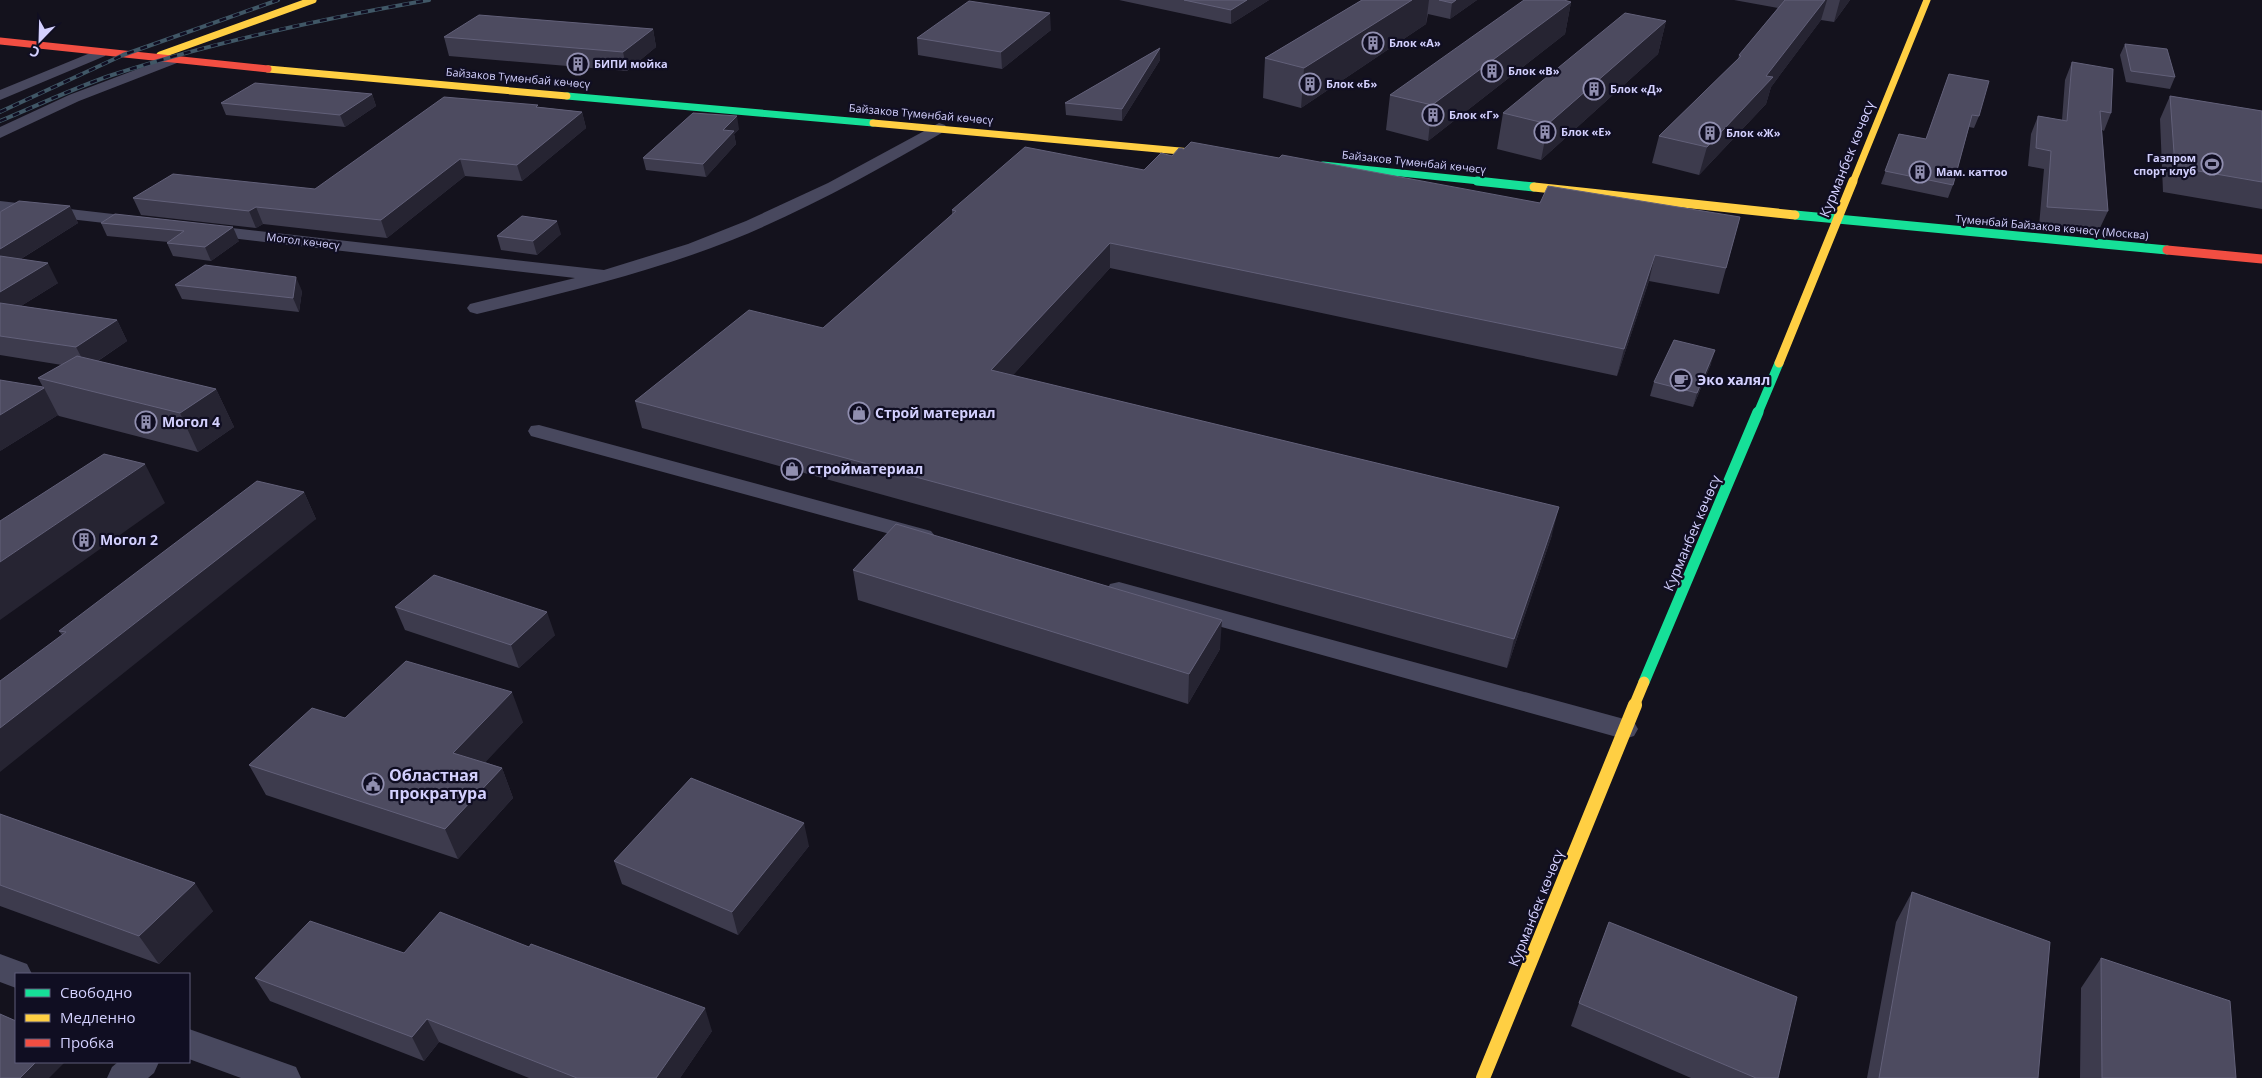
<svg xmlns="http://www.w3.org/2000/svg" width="2262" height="1078" viewBox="0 0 2262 1078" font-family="'Open Sans',sans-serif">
<rect width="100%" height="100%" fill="#14121d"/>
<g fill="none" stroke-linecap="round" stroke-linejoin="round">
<path fill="#48485e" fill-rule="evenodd" d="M100,49L105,50L107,53L105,56L0,100V90Z
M172,56L179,60L177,63L79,101L0,138V127L69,95Z
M939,123L945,125L947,128L945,131C876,171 806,210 732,240C649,273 563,293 477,314L470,312L467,308L470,304L575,278L205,235L199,234L196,230L199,226L205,225L604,270L688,244L746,221L828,183Z
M0,201L139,217L145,218L148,222L145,226L139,227L0,211Z
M539,425L931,531L935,536L931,541L923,543L531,436L528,431L531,426Z
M1119,582L1624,719L1634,722L1638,729L1634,736L1624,739L1110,596L1107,590L1110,584Z
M0,954L27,964L32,974H16V988L0,982Z
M189,1029L296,1067L301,1078H241L189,1059Z
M118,1062H159L154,1073L148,1078H107L112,1067Z"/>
<path stroke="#16e098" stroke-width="7" d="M567,96L873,123
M1323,165L1489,182"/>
<path stroke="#16e098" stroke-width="9" d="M1477,181L1534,187
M1795,215L2167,250
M1758,413L1779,363"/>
<path stroke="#16e098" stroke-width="11" d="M1644,682L1758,412"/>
<path stroke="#ffcf43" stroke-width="7" d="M160,55L313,0
M268,69L567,96
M873,123L1213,154
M1853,182L1927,0"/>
<path stroke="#ffcf43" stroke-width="9" d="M1534,187L1795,215
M1779,363L1853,181"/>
<path stroke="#ffcf43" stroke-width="11" d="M1634,706L1644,682"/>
<path stroke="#ffcf43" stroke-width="14" d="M1483,1078L1635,705"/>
<path stroke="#f24e42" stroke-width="7" d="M0,41L268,69"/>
<path stroke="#f24e42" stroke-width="9" d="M2167,250L2262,259"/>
<g stroke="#405766" stroke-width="4">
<path id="rail" d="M0,112L123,55L278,0
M0,121C36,106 72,89 109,76C213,42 321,19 429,0"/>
</g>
<use href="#rail" stroke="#100e22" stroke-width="2.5" stroke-dasharray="7" stroke-linecap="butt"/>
</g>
<path fill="#3d3b4d" d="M1119,0H1269L1231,24Z
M1362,0H1477L1450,19L1428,14L1426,24L1301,108L1263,98L1265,58Z
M1734,0H1850L1834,22L1821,20L1771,87L1766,104L1699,175L1652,163L1659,136L1738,59L1739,55L1778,8Z
M1571,2L1565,34L1428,141L1386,130L1390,95Z
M1666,21L1658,54L1541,160L1497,149L1503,113Z
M653,29L656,47L627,71L449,56L444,37Z
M1051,30L1002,69L918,55L917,38Z
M2125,44L2175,77L2170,89L2126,82L2120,55Z
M1160,48V60L1122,121L1066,115L1065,103Z
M2072,62L2111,113L2104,131L2102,130L2108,211L2099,230L2039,226L2044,169L2028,166L2031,134L2038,116L2062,120L2065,80Z
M1949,74L1979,116L1974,128L1969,127L1953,185L1948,198L1881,184L1899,134L1926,139Z
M372,94L376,106L345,127L226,115L221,103Z
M2170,96L2262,111V209L2163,192L2160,119Z
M539,107L582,112L586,128L522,181L465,176L387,238L263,224L256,228L141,215L133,198L315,189Z
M739,129L734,134L736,144L706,177L646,170L643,158Z
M1184,149L1279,158L1540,203L1740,217L1719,294L1649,281L1617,376L1110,268L1013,375L1552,535L1507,668L642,428L635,401L823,328L952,215V210L1144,170Z
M70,206L78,223L21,259L58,283L21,306L117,320L127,341L98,361L216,389L234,427L198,452L59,416L58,415L0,451L43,387L38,378L62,365L0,355V212Z
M115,214L239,241L211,261L173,256L167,243L168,242L107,236L101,223Z
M561,234L537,255L501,250L497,236Z
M175,285L302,291L299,312L182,299Z
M1711,364L1693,407L1650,396L1654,382Z
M304,492L316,519L62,635L59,631Z
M853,570L1220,649L1188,704L858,600Z
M395,607L555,635L519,668L405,630Z
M345,718L523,722L485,762L502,768L513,798L458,859L266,795L249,765Z
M0,814L213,911L159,964L0,906Z
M809,846L738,935L622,884L614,861Z
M1912,892L2038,1078H1867L1896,922Z
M404,953L712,1031L680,1078H529L439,1042L424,1061L270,1001L255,978Z
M2101,958L2236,1078H2080L2081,988Z
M1579,1003L1778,1078H1691L1571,1026Z"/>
<path fill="#262432" d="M1247,0H1269L1231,24V10Z
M1412,0H1429L1426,24L1301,108L1304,68Z
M1456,0H1477L1450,19L1452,3Z
M1825,0H1827L1821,20L1771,87L1766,104L1699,175L1707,147Z
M1840,0H1850L1834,22Z
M1571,2L1565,34L1428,141L1432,105Z
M1050,13L1051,30L1002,69L1001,52Z
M1666,21L1658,54L1541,160L1548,124Z
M653,29L656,47L627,71L623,52Z
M1160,48V60L1122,121V109Z
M372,94L376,106L345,127L340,115Z
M582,112L586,128L522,181L517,165Z
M737,116L739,129L734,134L736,144L706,177L703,164L723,130Z
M460,159L465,176L387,238L381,220Z
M70,206L78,223L0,272V249Z
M256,207L263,224L256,228L249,211Z
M557,221L561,234L537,255L533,241Z
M233,227L239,241L211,261L205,247Z
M1110,243V268L993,397L991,370Z
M1655,255L1649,281L1617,376L1624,349Z
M48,263L58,283L0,319V292Z
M296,277L302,291L299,312L293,298Z
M117,320L127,341L87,368L76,347Z
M1715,350L1711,364L1693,407L1697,393Z
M44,388L58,415L0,451V415Z
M216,389L234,427L198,452L180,413Z
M145,464L165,503L0,620V562Z
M304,492L316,519L0,772V728Z
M1559,507L1552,535L1507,668L1514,639Z
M547,612L555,635L519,668L511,645Z
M1222,620L1220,649L1188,704L1189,674Z
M512,692L523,722L466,783L453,753Z
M502,768L513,798L458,859L445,829Z
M804,823L809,846L738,935L732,912Z
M195,883L213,911L159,964L139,936Z
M705,1008L712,1031L680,1078H656Z
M427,1019L439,1042L424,1061L412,1037Z
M36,1062H65L49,1078H20Z"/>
<path fill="#4d4b60" stroke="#626079" d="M1184,0H1247L1231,10Z
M1362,0H1412L1304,68L1265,58Z
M1439,0H1456L1452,3Z
M1524,0H1564L1571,2L1432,105L1390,95Z
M1785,0H1825L1766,76L1773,77L1707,147L1659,136L1741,56L1739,55Z
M969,1L1050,13L1001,52L917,38Z
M1625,13L1666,21L1548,124L1503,113Z
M479,15L653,29L623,52L444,37Z
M2125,44L2167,49L2175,77L2131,71Z
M1160,48L1122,109L1065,103Z
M2072,62L2113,69L2111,113L2100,111L2108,211L2047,207L2051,151L2036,148L2038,116L2067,121Z
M1949,74L1989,81L1979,116L1972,115L1953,185L1885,171L1899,134L1926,139Z
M255,83L372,94L340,115L221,103Z
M2170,96L2262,111V182L2175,167Z
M444,97L538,105L536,107L582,112L517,165L460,159L381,220L256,207L249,211L133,198L173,174L315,189Z
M693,113L737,116L723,130L734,131L703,164L643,158Z
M1191,142L1279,158L1282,155L1540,203L1548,186L1740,217L1726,268L1655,255L1624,349L1110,243L991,370L1559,507L1514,639L635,401L749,310L823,328L956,211L952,210L1025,147L1144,170L1161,153L1172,156L1179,148L1184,149Z
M19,201L70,206L0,249V212Z
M115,214L233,227L205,247L167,243L184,231L101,223Z
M522,216L557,221L533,241L497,236Z
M0,256L48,263L0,292Z
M205,265L296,277L293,298L175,285Z
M0,303L117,320L76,347L0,336Z
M1674,340L1715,350L1697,393L1654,382Z
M77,356L216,389L180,413L38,378Z
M0,380L43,387L44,388L0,415Z
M104,454L145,464L0,562V521Z
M257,481L304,492L0,728V681L66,632L59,631Z
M896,524L1222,620L1189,674L853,570Z
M434,575L547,612L511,645L395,607Z
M406,661L512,692L453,753L502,768L445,829L249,765L312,708L345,718Z
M691,778L804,823L732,912L614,861Z
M0,814L195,883L139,936L0,885Z
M1912,892L2050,942L2038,1078H1879Z
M440,912L529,947L531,944L705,1008L656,1078H577L427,1019L412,1037L255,978L310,921L404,953Z
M1609,922L1797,997L1778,1078H1756L1579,1003Z
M2101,958L2230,1001L2236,1078H2102Z
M0,1014L16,1021V1062H36L20,1078H0Z"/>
<defs>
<g id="building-ring" transform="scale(1.125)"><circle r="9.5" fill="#100e22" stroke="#908eaf" stroke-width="1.5"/><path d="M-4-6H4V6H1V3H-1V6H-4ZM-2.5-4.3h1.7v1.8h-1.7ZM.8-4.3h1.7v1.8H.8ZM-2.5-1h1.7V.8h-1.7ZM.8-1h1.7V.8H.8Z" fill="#908eaf"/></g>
<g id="stadium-ring" transform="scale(1.125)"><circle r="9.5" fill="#100e22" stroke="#908eaf" stroke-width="1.5"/><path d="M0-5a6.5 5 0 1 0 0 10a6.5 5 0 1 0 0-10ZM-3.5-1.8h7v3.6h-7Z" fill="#908eaf"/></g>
<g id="cafe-ring" transform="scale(1.125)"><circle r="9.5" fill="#100e22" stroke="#908eaf" stroke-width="1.5"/><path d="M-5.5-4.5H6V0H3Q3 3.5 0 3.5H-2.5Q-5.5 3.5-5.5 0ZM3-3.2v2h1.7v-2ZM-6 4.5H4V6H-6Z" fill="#908eaf"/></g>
<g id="shop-ring" transform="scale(1.125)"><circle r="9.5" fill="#100e22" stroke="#908eaf" stroke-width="1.5"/><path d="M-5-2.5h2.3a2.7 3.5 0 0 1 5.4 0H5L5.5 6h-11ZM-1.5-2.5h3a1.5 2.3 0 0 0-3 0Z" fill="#908eaf"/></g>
<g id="civic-ring" transform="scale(1.125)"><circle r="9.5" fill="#100e22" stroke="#908eaf" stroke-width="1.5"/><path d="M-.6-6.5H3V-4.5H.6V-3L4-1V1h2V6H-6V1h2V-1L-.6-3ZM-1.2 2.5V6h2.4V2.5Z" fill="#908eaf"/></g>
</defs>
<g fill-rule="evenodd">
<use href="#building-ring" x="1373" y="43"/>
<use href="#building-ring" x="578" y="64"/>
<use href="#building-ring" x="1492" y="71"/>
<use href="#building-ring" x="1310" y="84"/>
<use href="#building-ring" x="1594" y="89"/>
<use href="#building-ring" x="1433" y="115"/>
<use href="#building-ring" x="1545" y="132"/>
<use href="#building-ring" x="1710" y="133"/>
<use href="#stadium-ring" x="2212" y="164"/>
<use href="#building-ring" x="1920" y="172"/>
<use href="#cafe-ring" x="1681" y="380"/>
<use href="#shop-ring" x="859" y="413"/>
<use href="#building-ring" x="146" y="422"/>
<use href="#shop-ring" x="792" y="469"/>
<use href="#building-ring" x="84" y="540"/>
<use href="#civic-ring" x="373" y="784"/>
</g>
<g text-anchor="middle" stroke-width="4.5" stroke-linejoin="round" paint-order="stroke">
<g font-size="11" font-weight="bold" fill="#d3d0fe" stroke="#100e22" text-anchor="start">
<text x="1389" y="47">Блок «А»</text>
<text x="594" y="68">БИПИ мойка</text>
<text x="1508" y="75">Блок «В»</text>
<text x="1326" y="88">Блок «Б»</text>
<text x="1610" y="93">Блок «Д»</text>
<text x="1449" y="119">Блок «Г»</text>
<text x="1561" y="136">Блок «Е»</text>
<text x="1726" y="137">Блок «Ж»</text>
<text x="2196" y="162" text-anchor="end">Газпром<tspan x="2196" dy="13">спорт клуб</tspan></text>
<text x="1936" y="176">Мам. каттоо</text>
</g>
<g font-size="11" fill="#d3d0fe" stroke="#100e22">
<text transform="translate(518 78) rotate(5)" y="4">Байзаков Түмөнбай көчөсү</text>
<text transform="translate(921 114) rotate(5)" y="4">Байзаков Түмөнбай көчөсү</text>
<text transform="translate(1414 162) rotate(6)" y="4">Байзаков Түмөнбай көчөсү</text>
<text transform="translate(2052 227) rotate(5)" y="4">Түмөнбай Байзаков көчөсү (Москва)</text>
<text transform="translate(303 241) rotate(7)" y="4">Могол көчөсү</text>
</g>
<g font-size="14" fill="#d3d0fe" stroke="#100e22">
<text transform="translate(1847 159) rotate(-68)" y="5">Курманбек көчөсү</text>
<text transform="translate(1692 533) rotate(-67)" y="5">Курманбек көчөсү</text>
<text transform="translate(1536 908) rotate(-68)" y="5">Курманбек көчөсү</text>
</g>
<g font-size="14" font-weight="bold" fill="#d3d0fe" stroke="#100e22" text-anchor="start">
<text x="1697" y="385">Эко халял</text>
<text x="875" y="418">Строй материал</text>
<text x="162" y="427">Могол 4</text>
<text x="808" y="474">стройматериал</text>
<text x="100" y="545">Могол 2</text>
</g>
<g font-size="16" font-weight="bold" fill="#d3d0fe" stroke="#100e22" text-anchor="start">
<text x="389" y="781">Областная<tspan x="389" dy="18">прократура</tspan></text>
</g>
</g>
<rect x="15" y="973" width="175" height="90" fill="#100e22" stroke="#5e5c7a"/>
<rect x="25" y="989" width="25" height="8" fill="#16e098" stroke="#5e5c7a"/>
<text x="60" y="998" font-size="15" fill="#d3d0fe">Свободно</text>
<rect x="25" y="1014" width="25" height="8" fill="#ffcf43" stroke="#5e5c7a"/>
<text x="60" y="1023" font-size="15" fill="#d3d0fe">Медленно</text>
<rect x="25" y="1039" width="25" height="8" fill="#f24e42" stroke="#5e5c7a"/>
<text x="60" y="1048" font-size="15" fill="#d3d0fe">Пробка</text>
<g transform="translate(40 40) rotate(203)" stroke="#100e22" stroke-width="4" paint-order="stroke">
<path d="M0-4L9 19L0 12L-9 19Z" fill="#d3d0fe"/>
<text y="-8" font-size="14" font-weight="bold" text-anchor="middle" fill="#d3d0fe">С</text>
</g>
</svg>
